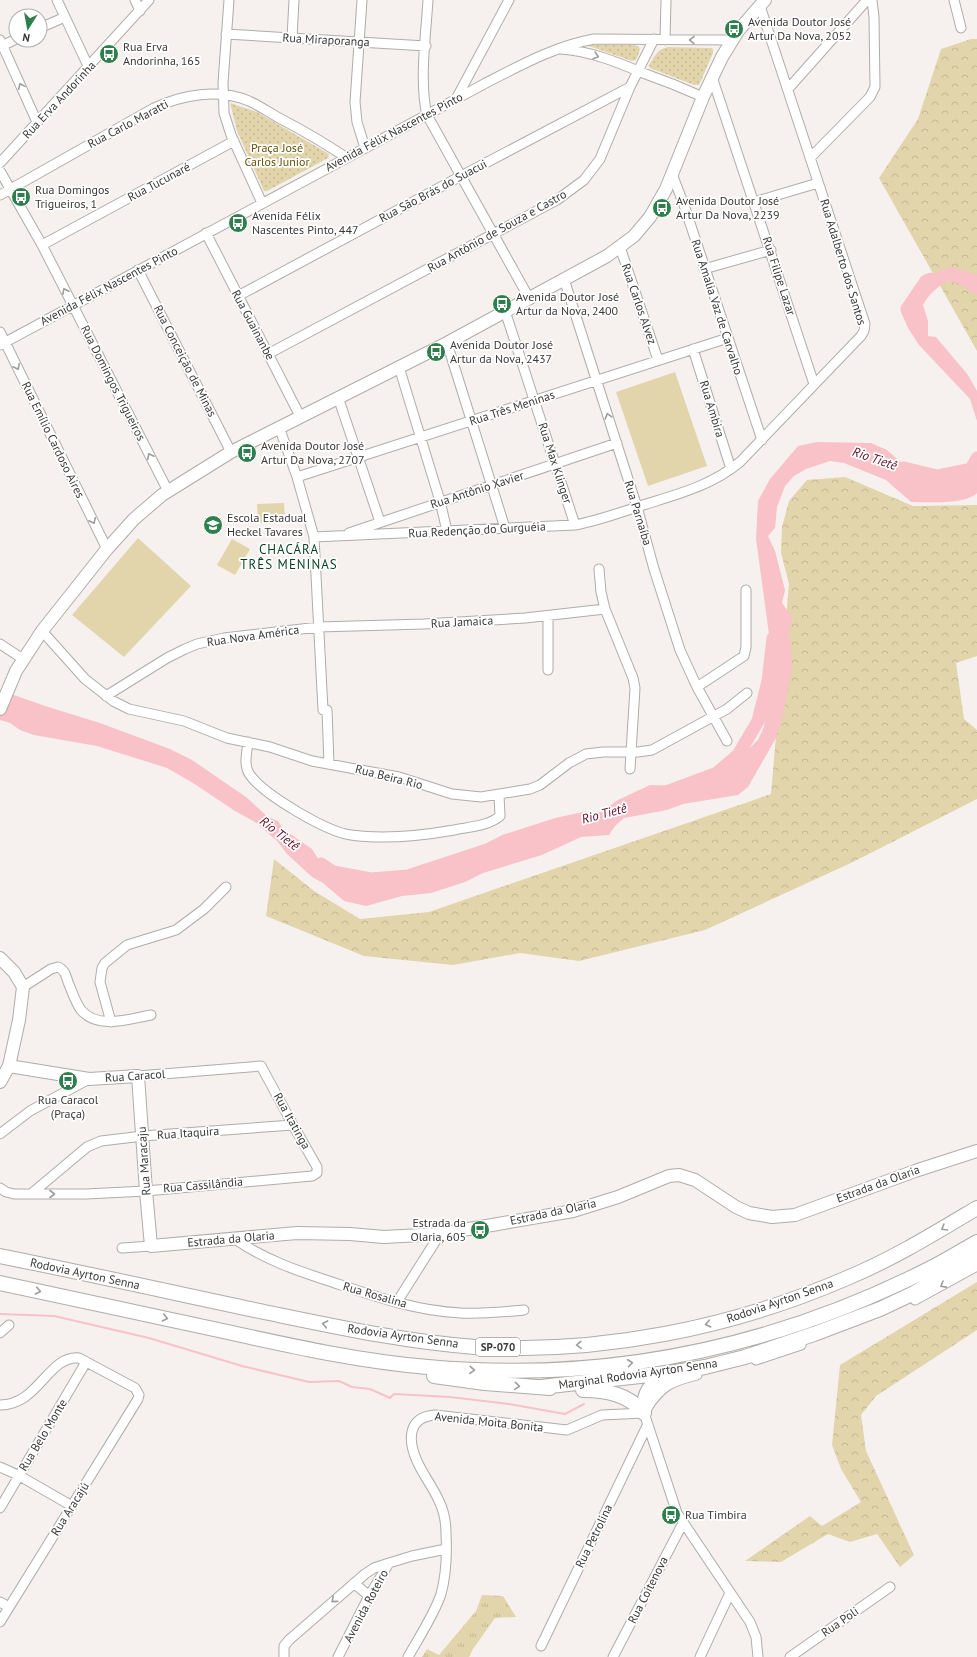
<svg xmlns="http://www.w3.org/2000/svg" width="977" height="1657" viewBox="0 0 977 1657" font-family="'PT Sans',sans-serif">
<defs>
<pattern id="grass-tufts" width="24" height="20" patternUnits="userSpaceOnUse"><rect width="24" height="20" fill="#e2d5ac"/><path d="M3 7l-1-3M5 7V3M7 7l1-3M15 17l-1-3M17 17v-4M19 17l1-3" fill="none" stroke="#c3b895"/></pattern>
<pattern id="forest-crowns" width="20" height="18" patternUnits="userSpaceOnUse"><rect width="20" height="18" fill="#e2d5ac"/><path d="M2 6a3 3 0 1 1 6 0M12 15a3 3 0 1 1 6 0" fill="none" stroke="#c3b895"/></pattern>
<pattern id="park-dots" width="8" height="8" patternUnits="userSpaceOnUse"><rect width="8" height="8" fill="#e2d5ac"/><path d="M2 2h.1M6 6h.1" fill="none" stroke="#c3b895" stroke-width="1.8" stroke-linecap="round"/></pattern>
</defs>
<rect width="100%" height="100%" fill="#f6f1ee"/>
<path fill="url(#grass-tufts)" d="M482,1595L503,1596L516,1617L495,1618L473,1649L469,1657H422L427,1649L439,1655L476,1611Z"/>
<path fill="url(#forest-crowns)" d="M971,39H977V351L879,178L918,119L941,49Z
M845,477L913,506L977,505V656L956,663L964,719L977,730V799L853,862L705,930L579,961L520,953L453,965L364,956L266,916L274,859L314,891L360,919L429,912L771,794L789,584L781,553L782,527L789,501L807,480Z
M977,1282V1330L876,1396L861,1415L866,1451L914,1555L900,1567L877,1534L850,1542L828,1534L781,1562L745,1561L810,1516L822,1526L861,1502L841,1469L832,1445L840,1365Z"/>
<path fill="url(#park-dots)" d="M590,45H635L639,47L640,50L636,60L632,61L589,46Z
M668,47L711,48L713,49V53L699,85H694L650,68L649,65C655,56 657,49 668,47Z
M230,103L257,112L329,154L328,158L267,191H264L237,131Z"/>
<path fill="#e2d5ac" d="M675,372L707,466L648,486L616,392Z
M284,503L285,522L258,523L257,504Z
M138,538L191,586L124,657L72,615Z
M232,539L250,549L235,575L217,565Z"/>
<path fill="#f9c1c8" d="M951,267L977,275V295L957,283L948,281C938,286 928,295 923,305L928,321V336L936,337L968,375L977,391V421L970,399L919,345L908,328L901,312C911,304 919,295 921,282L934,274Z
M817,442L871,443L887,450L903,464L936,476L956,477L969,473L977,464V493C965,505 927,502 911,502L886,480L844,463L830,461L806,469L794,476L785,486L777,507L775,528L768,536L775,551L785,590L782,603L792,617L789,634L792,666L782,720L776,738L748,787L738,795L683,804L667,810L624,818L615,826L609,835L581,837L542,855L483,873L465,882L431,893L402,896L366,906L344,901L323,883L312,877L287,854L277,841L255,822L235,811L193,783L167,768L97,746L34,735L20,730L10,723L0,720V690L45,706L100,723L170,749L192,760L246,797L268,817L278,821L283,829L312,849L319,860L334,870L338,878C351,883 367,886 380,877L406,880L414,872L434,863L448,868L559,825L602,811L618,800L650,785L686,786L725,772L758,740L764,727L766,699L772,656L756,539L758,501L770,479L798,446Z"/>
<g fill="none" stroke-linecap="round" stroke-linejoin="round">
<path stroke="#f9c1c8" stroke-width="2" d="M0,1314L54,1316L149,1338L242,1366L309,1382L339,1381L352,1387L370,1389L390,1398L394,1394L450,1397L509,1404L565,1414L584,1404"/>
<path stroke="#f9c1c8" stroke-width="13" d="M911,317L907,309L926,281L931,279
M904,468L937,476L971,469L977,458
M666,792L717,773L738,755L758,721L768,681L773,638
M321,864L333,872L371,879L408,876L487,850L505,841L558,824L585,818"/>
<g stroke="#b0aca9" stroke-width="11">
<path id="minor" d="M57,0L89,68
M135,0L140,11
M229,0L223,83L224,113L231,135L262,203
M362,0L355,102L357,122L365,148
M428,0C426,34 419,82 427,115L529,298
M954,0L961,28
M40,28L65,17
M226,34L426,46
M292,38L294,0
M0,40L37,122
M665,40L666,0
M0,47L16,39
M561,49C590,51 617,62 643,73C663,80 683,88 703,97
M712,77L814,384
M788,89L867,0
M456,99L509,0
M810,158L870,97L875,87L874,17L872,0
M0,163L149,0
M0,171L42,245L168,491
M672,174L684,205L762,440
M0,195L154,108C182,95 218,88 249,101C260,106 270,113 281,119C304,131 326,144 347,158
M754,202L818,183
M206,233L300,416
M42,245L234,141
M620,247L658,360
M704,269L771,250
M138,270L231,452
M564,279L637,507L654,569L680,650L697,687L727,741
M238,296L461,176L630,87
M505,311L575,525
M0,332L107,549
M447,343L505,528
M0,345L484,84C519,66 555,46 594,39L731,40
M693,349L731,469
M268,354L557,200L584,180L600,159L630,87L654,39
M399,367L440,501L447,531
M338,397L380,522
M279,427L297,477L314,537L323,710
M297,477L728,338
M349,533L617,443
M314,537L575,525C596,521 616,514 637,507C674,495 710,487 740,462L861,336L864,331L865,324L760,6
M599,569L601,592L605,609L633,678L635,688L630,769
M548,616V670
M42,631L85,679L113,701L129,709L184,721L227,738L270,747L312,761L399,777L452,794L481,797L530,789L540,785L569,763L586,754L603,752H638L652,750L727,709L747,693
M0,644L23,659
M697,687L744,656L746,647V590
M106,696L167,658L185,649L197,644L224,638L319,627L424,624L525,618L605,609
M327,710L329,764
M248,742C247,753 243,765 250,775C264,795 327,832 351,835C385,840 420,836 454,830C468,827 489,826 500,816L499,795
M23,987L51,969L58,967C65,970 66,976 68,982C72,991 75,1002 81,1010C98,1030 129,1019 151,1015
M111,1022L100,982L102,968L105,963L127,945L176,930L204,909L226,887
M0,1134L30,1111L89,1079
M0,1188L6,1192L14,1194H86L146,1191L312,1176L317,1173V1167L293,1125L261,1066L138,1076
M31,1194L87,1147L101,1141L143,1136L293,1125
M235,1239C265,1260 298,1271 332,1282C374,1296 416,1311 460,1313C481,1314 502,1312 524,1310
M122,1248L151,1246
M915,1300L977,1266
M397,1302L440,1234
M0,1333L9,1325
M756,1360L801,1345
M0,1405C39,1405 48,1355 79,1358L135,1388L139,1395L138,1399L0,1622
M646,1410C660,1386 672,1381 697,1375
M644,1413L677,1513L750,1622L756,1637L758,1657
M0,1467L18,1475L72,1506
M0,1508L86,1362
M354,1583L369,1596
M0,1602L9,1607
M541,1646L647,1426
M284,1657V1646L289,1640L365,1574L374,1568L389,1563
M338,1657L369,1596L389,1563L412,1556L446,1549
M408,1657C418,1639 435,1613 441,1594C446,1576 447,1553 446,1534C446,1523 444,1511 439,1501C433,1487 423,1475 417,1461C408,1441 407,1417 435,1415L567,1430L602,1415L644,1413
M613,1657L683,1523
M700,1657L730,1593
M790,1657L890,1587"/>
</g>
<g stroke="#b0aca9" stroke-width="14">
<path id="major" d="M0,709L16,671L42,631L107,549L134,519L162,495L231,452L447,343L607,256L634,236L650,217L666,189L703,97L722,57L738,31L765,0
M0,958L14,972L23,987L19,1020L9,1066L0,1082
M9,1066L89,1079L138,1076L146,1191L151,1246L297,1233L350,1234L384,1237L440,1234L573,1211L618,1197L669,1176L679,1175L695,1180L736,1207L749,1213L772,1217L795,1215L915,1171L977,1151"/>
</g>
<g stroke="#b0aca9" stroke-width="16">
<path id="highway" d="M0,1256C90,1274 179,1294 269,1313C337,1327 406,1342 475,1347C601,1354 732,1328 847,1278C893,1259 935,1233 977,1208
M0,1283C74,1299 149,1315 223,1331C291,1346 358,1361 428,1367C604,1383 771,1349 929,1269C945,1261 961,1251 977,1242
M434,1376L485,1383L550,1388
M541,1387L676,1372L705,1367L745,1357L814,1334L880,1309L914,1293L977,1256
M583,1390C606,1390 628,1394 644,1413
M644,1413C643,1392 650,1383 669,1375"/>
</g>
<use href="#minor" stroke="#fff" stroke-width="9"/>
<use href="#major" stroke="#fff" stroke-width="12"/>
<use href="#highway" stroke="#fff" stroke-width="14"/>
</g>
<defs><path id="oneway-chevron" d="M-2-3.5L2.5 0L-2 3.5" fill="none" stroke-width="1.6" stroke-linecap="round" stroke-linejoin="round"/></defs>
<g stroke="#9d9c9c">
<use href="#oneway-chevron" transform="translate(692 40) rotate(-179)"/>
<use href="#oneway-chevron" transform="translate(596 56) rotate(17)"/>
<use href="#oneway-chevron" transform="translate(21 86) rotate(-114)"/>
<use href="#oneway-chevron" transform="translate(65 291) rotate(-117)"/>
<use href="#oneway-chevron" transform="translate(17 367) rotate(64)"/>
<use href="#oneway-chevron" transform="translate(608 416) rotate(-108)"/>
<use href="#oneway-chevron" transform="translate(150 456) rotate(-117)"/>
<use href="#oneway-chevron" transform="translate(93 521) rotate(64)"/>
<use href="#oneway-chevron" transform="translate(52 1194)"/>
<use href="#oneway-chevron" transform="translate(944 1228) rotate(149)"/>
<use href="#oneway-chevron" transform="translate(943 1285) rotate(151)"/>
<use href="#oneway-chevron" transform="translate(38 1291) rotate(12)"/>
<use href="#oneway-chevron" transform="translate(165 1318) rotate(12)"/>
<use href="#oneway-chevron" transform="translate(325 1324) rotate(-169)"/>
<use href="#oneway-chevron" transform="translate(708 1324) rotate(168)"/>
<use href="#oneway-chevron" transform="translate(579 1345) rotate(176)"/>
<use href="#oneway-chevron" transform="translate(630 1363) rotate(-7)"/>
<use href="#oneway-chevron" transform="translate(472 1370) rotate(2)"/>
<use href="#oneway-chevron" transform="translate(517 1386) rotate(5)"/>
<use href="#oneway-chevron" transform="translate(334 1600) rotate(139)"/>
</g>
<defs>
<g id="bus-disc" transform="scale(1)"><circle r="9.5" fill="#2f7e4e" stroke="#fff"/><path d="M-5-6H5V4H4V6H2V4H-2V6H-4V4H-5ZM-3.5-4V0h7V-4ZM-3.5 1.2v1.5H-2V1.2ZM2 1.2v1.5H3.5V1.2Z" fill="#fff"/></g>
<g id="school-disc" transform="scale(1)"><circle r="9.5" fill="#2f7e4e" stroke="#fff"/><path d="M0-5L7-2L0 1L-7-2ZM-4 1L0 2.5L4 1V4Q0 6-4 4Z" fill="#fff"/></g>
</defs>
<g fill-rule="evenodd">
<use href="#bus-disc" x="734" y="29"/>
<use href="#bus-disc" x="109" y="54"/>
<use href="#bus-disc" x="21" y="197"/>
<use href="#bus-disc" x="662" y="208"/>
<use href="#bus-disc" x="238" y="223"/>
<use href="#bus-disc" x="502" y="304"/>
<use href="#bus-disc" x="436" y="352"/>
<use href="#bus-disc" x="247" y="453"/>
<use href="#school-disc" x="213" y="525"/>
<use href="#bus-disc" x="68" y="1081"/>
<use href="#bus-disc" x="480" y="1230"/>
<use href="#bus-disc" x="671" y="1515"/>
</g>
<g text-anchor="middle" stroke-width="3.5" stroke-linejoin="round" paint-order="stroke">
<rect fill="#fff" stroke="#767474" stroke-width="1" x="476" y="1338" width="44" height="18" rx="3"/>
<g font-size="11" font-weight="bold" fill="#3b3938">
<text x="498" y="1351">SP-070</text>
</g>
<g font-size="12" fill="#3b3938" stroke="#fff" text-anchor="start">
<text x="748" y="26">Avenida Doutor José<tspan x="748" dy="14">Artur Da Nova, 2052</tspan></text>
<text x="123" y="51">Rua Erva<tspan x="123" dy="14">Andorinha, 165</tspan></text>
<text x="35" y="194">Rua Domingos<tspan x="35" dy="14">Trigueiros, 1</tspan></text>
<text x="676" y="205">Avenida Doutor José<tspan x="676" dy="14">Artur Da Nova, 2239</tspan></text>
<text x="252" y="220">Avenida Félix<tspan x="252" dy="14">Nascentes Pinto, 447</tspan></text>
<text x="516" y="301">Avenida Doutor José<tspan x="516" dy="14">Artur da Nova, 2400</tspan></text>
<text x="450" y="349">Avenida Doutor José<tspan x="450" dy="14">Artur da Nova, 2437</tspan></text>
<text x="261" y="450">Avenida Doutor José<tspan x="261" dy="14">Artur Da Nova, 2707</tspan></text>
<text x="227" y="522">Escola Estadual<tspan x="227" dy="14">Heckel Tavares</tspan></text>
<text x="68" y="1104" text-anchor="middle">Rua Caracol<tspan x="68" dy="14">(Praça)</tspan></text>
<text x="466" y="1227" text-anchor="end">Estrada da<tspan x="466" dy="14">Olaria, 605</tspan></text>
<text x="685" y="1519">Rua Timbira</text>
</g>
<g font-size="12" fill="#3b3938" stroke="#fff">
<text transform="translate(326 40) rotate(3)" y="4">Rua Miraporanga</text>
<text transform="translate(59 100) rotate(-47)" y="4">Rua Erva Andorinha</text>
<text transform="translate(128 124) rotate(-28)" y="4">Rua Carlo Maratti</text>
<text transform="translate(394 132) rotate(-28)" y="4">Avenida Félix Nascentes Pinto</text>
<text transform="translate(159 182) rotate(-28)" y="4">Rua Tucunaré</text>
<text transform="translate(433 191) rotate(-28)" y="4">Rua São Brás do Suacui</text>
<text transform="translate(497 231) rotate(-29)" y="4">Rua Antônio de Souza e Castro</text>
<text transform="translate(843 262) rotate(73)" y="4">Rua Adalberto dos Santos</text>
<text transform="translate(779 276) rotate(72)" y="4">Rua Filipe Lazar</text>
<text transform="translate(109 286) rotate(-28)" y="4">Avenida Félix Nascentes Pinto</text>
<text transform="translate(639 304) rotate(71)" y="4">Rua Carlos Alvez</text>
<text transform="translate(717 307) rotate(72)" y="4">Rua Amalia Vaz de Carvalho</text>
<text transform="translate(253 325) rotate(62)" y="4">Rua Guainanbe</text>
<text transform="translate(185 361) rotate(63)" y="4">Rua Conceição de Minas</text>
<text transform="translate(113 383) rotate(63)" y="4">Rua Domingos Trigueiros</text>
<text transform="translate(512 408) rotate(-18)" y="4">Rua Três Meninas</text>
<text transform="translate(712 409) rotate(73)" y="4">Rua Ambira</text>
<text transform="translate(53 440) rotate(64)" y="4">Rua Emílio Cardoso Aires</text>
<text transform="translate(555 463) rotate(72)" y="4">Rua Max Klinger</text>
<text transform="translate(477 490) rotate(-18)" y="4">Rua Antônio Xavier</text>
<text transform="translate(638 513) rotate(73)" y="4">Rua Parnaíba</text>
<text transform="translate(477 530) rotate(-3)" y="4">Rua Redenção do Gurguéia</text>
<text transform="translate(462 622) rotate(-3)" y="4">Rua Jamaica</text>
<text transform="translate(253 636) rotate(-8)" y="4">Rua Nova América</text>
<text transform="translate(389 777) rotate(14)" y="4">Rua Beira Rio</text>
<text transform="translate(135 1076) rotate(-4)" y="4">Rua Caracol</text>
<text transform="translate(292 1121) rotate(61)" y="4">Rua Itatinga</text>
<text transform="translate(188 1133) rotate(-4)" y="4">Rua Itaquira</text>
<text transform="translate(144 1161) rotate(-94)" y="4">Rua Maracaju</text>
<text transform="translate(878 1184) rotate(-20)" y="4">Estrada da Olaria</text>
<text transform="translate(203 1185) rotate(-5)" y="4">Rua Cassilândia</text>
<text transform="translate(553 1212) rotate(-12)" y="4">Estrada da Olaria</text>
<text transform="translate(231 1239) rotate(-5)" y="4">Estrada da Olaria</text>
<text transform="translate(85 1274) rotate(12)" y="4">Rodovia Ayrton Senna</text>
<text transform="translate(375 1295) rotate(16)" y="4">Rua Rosalina</text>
<text transform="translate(780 1301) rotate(-19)" y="4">Rodovia Ayrton Senna</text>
<text transform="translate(403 1336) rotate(8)" y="4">Rodovia Ayrton Senna</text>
<text transform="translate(638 1374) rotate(-8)" y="4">Marginal Rodovia Ayrton Senna</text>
<text transform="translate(489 1422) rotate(6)" y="4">Avenida Moita Bonita</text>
<text transform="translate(43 1435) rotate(-59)" y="4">Rua Belo Monte</text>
<text transform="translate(70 1509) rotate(-58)" y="4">Rua Aracajú</text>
<text transform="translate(594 1536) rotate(-64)" y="4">Rua Petrolina</text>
<text transform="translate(648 1590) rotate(-63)" y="4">Rua Coitenova</text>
<text transform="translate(366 1606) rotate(-62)" y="4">Avenida Roteiro</text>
<text transform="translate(840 1622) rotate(-35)" y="4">Rua Poli</text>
</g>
<g font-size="12" fill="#655207" stroke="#fff">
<text x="277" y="152">Praça José<tspan x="277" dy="14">Carlos Junior</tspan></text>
</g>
<g font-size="13" font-style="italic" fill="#5d0f24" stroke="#fff">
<text transform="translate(875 458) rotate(19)" y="5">Rio Tietê</text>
<text transform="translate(604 813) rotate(-15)" y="5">Rio Tietê</text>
<text transform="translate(280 833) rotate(38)" y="5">Rio Tietê</text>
</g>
<g font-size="13" letter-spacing="1" fill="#033f1f" stroke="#fff">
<text x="289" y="554">CHACÁRA<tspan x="289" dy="15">TRÊS MENINAS</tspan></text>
</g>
</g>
<g transform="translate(28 28) rotate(191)"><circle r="19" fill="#ffffff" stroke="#b1b0af"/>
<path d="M0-3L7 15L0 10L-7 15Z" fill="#2f7e4e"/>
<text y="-6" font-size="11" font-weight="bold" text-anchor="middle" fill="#3b3938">N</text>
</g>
</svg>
